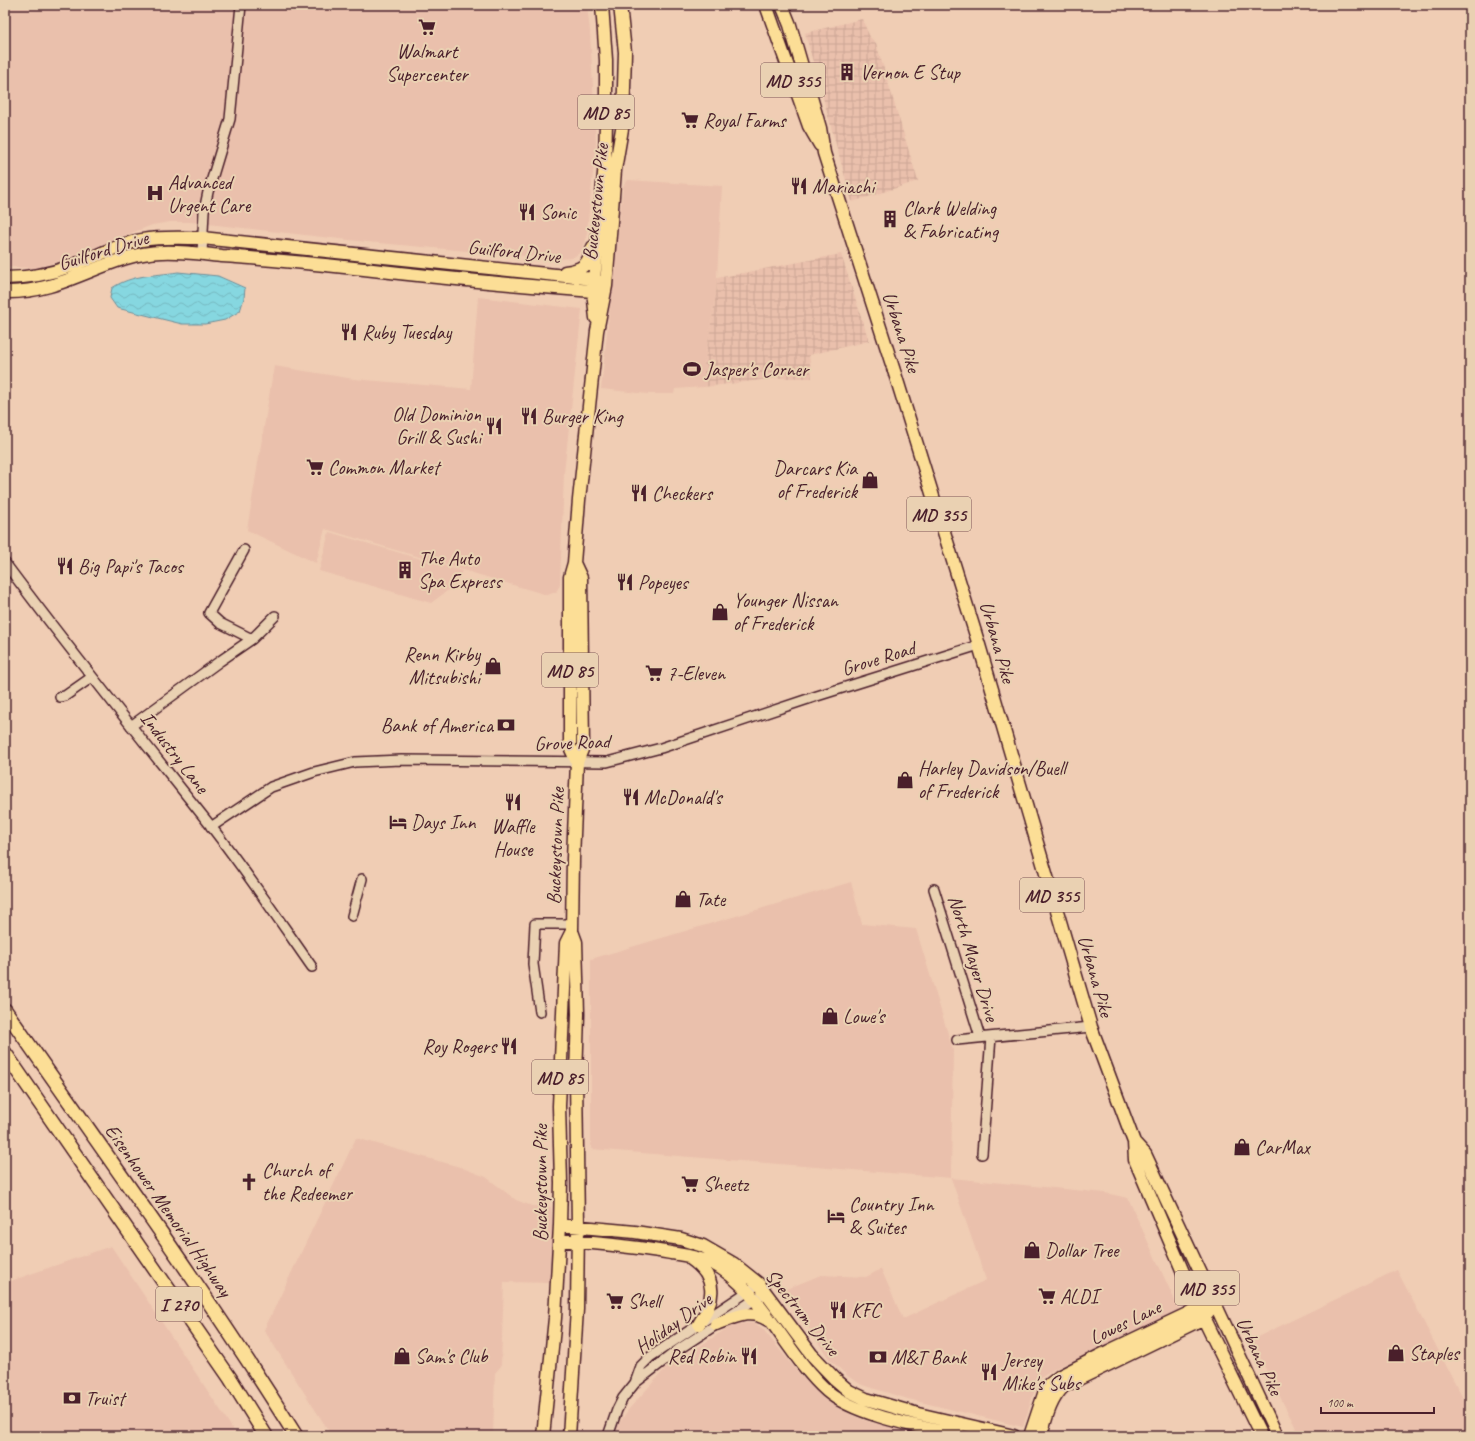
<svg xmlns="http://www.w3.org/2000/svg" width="1475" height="1441" viewBox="0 0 1475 1441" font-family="Caveat,sans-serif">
<defs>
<pattern id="industrial-grid" width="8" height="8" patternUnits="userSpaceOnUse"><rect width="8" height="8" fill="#eac0ac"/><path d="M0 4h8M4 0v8" fill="none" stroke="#caa594"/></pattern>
<pattern id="water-waves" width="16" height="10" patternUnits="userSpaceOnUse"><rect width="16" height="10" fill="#86d7e0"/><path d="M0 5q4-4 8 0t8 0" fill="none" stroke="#75b8c0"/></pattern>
</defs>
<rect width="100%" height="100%" fill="#f0cdb4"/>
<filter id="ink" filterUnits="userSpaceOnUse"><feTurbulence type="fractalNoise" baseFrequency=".025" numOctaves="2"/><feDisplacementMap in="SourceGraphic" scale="8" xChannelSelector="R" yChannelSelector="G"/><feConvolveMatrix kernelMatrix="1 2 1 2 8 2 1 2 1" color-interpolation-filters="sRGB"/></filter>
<g filter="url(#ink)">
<path fill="#eac0ac" d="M5,5H587L590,31L596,144L586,241L581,252L572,258L558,259L367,242L190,222H170L152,225L66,259L37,268L5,267Z
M628,180L722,186L716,295L704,365V387L675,389L674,394H648L601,389L623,186Z
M478,297L582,309L564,473L560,585L556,592L547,595L325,529L316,563L247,530L274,366L354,379L471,389Z
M329,532L390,550L462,571L455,585L431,603L369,585L319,571Z
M851,882L862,924L916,929L953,1050L951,1178L1105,1193L1128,1198L1180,1312L1054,1369L1038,1380L1023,1427L908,1399L862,1385L849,1377L829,1359L784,1290L821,1275L866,1277L881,1269L903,1319L986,1280L951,1178L591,1149V959Z
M356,1138L460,1167L486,1177L516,1200L532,1206L551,1207L554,1283L504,1282L501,1366L495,1373L493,1436H332L264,1330Z
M111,1246L225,1417L237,1436H5V1283Z
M1397,1270L1470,1412V1436H1300L1251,1340Z
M748,1323H754L762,1328L802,1377L827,1401L852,1415L870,1422L928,1436H615L619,1423L629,1409L665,1369L726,1329L736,1324Z"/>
<path fill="url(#industrial-grid)" d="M862,19L870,37L876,43L918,181L852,202L805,33Z
M841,254L869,341L809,355L812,378H778L704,387V365L716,295L717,278Z"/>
<path fill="url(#water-waves)" stroke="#6e8d98" d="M178,272L218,276L245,288L244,298L240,311L225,320L205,324H182L117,308L110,298L112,288C133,274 154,276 178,272Z"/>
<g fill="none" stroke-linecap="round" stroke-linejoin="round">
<g stroke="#4a1f2b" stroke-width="12">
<path id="minor" d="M202,254L204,211L208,192L230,119L241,5
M244,550L209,613L220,623L252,639
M5,563C71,652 141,738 210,825C246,871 279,920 312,967
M60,697L65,696L92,677
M131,726L220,661L252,639L275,616
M211,827L271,787L314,772L355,762L401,760L607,762L661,748L817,696L979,645
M934,889L980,1037
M352,916L362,879
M540,1012L533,964L535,924H572
M957,1040L1091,1027
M982,1154L991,1037
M635,1383L641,1366L650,1357L753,1288
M608,1436L617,1410L623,1398L635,1383L679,1349L766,1292"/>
</g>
<g stroke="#4a1f2b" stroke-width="15">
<path id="major" d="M766,5L809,126L820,145
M782,5L790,25L820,128L824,153L896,377L979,645L1091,1027L1134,1142L1135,1160L1198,1307L1261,1436
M565,272C583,270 588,265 593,247
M5,278C28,278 50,274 71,266C90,259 107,250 126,244C150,236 177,238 202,238L594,279L606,286
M5,292C64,294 108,253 162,252C182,251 202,254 222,256C270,259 317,264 364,269C440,278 516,285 593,291L606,286
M596,318L593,291L605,163L606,122V60L602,5
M577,762L570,747V577L574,563L579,500L597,331L606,286L615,170L623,123L625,52L620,5
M1134,1142L1145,1154L1277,1436
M560,1225L635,1232L681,1239L703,1246L734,1264L759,1284L812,1355L835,1379L849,1391L866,1399L918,1414L1014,1436
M559,1240C596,1243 634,1246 671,1253C684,1255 699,1257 712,1263C759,1286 787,1356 827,1391C856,1416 923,1427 961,1436
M691,1259C717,1277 716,1299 699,1324
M716,1324C735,1317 750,1308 768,1320
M543,1436L555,1318L560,1225L561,1183L559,1106L566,943L572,931
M569,1436L577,1309L578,1226L576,1077L578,1014L576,942L572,931L573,859L577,762L583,747L581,578L574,563
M1030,1436L1045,1391L1050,1384L1060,1376L1109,1351L1187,1314L1198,1307L1206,1306
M1041,1436C1046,1418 1050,1399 1064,1386L1204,1318L1209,1312"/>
</g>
<g stroke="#4a1f2b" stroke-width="16">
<path id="highway" d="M5,1010C103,1151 205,1290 296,1436
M5,1053L230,1378L266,1436"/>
</g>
<use href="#minor" stroke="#ead1b2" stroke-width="9"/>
<use href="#major" stroke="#fcde96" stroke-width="12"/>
<use href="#highway" stroke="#fcde96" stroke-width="13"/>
</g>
</g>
<defs>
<g id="supermarket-bare" transform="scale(1.38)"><path d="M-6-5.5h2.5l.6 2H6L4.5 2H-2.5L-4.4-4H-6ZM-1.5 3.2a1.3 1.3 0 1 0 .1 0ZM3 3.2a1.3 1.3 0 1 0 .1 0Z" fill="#4a1f2b" stroke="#ead1b2" stroke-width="2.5" paint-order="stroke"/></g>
<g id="building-bare" transform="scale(1.38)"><path d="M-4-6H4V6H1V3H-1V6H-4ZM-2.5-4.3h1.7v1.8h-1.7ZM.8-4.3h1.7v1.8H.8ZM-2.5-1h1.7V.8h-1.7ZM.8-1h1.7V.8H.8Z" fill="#4a1f2b" stroke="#ead1b2" stroke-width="2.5" paint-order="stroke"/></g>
<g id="restaurant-bare" transform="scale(1.38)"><path d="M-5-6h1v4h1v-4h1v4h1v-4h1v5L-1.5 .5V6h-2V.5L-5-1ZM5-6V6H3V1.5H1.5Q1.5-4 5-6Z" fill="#4a1f2b" stroke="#ead1b2" stroke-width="2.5" paint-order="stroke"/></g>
<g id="hospital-bare" transform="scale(1.38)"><path d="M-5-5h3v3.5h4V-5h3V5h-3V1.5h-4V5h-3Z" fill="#4a1f2b" stroke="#ead1b2" stroke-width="2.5" paint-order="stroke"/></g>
<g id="stadium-bare" transform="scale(1.38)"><path d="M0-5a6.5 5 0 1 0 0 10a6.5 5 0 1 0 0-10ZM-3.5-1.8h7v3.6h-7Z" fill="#4a1f2b" stroke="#ead1b2" stroke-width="2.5" paint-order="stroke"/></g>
<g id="shop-bare" transform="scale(1.38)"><path d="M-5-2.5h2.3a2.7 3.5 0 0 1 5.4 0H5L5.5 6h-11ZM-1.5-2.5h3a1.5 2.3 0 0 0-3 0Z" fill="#4a1f2b" stroke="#ead1b2" stroke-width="2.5" paint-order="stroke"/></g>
<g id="bank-bare" transform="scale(1.38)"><path d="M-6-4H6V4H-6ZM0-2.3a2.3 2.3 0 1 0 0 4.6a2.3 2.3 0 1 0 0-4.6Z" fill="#4a1f2b" stroke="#ead1b2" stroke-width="2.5" paint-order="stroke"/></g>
<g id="hotel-bare" transform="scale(1.38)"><path d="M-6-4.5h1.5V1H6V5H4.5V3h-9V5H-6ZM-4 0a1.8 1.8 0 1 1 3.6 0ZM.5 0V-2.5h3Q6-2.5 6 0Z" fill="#4a1f2b" stroke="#ead1b2" stroke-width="2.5" paint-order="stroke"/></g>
<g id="church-bare" transform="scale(1.38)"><path d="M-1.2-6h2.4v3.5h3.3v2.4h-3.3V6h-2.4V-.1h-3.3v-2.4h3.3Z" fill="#4a1f2b" stroke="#ead1b2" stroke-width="2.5" paint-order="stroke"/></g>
</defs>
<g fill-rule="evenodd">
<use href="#supermarket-bare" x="427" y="27"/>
<use href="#building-bare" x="847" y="72"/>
<use href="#supermarket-bare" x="690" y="120"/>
<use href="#restaurant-bare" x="799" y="186"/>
<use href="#hospital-bare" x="155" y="193"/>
<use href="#restaurant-bare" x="527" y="212"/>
<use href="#building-bare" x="890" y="219"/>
<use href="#restaurant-bare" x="349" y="332"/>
<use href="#stadium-bare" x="692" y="369"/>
<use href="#restaurant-bare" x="529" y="416"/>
<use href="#restaurant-bare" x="494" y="426"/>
<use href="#supermarket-bare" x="315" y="467"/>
<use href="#shop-bare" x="870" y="480"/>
<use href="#restaurant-bare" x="639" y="493"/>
<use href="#restaurant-bare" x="65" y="566"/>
<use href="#building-bare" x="405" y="570"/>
<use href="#restaurant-bare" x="625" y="582"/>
<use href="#shop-bare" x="720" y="612"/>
<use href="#shop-bare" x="493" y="666"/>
<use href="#supermarket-bare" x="654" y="673"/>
<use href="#bank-bare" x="506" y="725"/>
<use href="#shop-bare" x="905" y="780"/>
<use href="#restaurant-bare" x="631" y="797"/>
<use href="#restaurant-bare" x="513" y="802"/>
<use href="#hotel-bare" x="398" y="822"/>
<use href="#shop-bare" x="683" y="899"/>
<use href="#shop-bare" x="830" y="1016"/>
<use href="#restaurant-bare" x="509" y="1046"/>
<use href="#shop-bare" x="1242" y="1147"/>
<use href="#church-bare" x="249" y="1182"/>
<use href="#supermarket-bare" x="690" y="1184"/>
<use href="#hotel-bare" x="836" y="1216"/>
<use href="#shop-bare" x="1032" y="1250"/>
<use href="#supermarket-bare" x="1047" y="1296"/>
<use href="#supermarket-bare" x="615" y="1301"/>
<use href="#restaurant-bare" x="838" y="1310"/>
<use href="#shop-bare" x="1396" y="1353"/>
<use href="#shop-bare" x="402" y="1356"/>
<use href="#restaurant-bare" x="749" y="1356"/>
<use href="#bank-bare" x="878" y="1357"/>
<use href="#restaurant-bare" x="989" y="1372"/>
<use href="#bank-bare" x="72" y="1398"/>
</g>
<g text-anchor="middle" stroke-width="4" stroke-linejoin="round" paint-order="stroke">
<g fill="#ead1b2" stroke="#7a5454" stroke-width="1">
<rect x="761" y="63" width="64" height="34" rx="3"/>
<rect x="578" y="95" width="56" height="34" rx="3"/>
<rect x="907" y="497" width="64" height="34" rx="3"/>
<rect x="542" y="653" width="56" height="34" rx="3"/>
<rect x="1020" y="878" width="64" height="34" rx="3"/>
<rect x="532" y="1060" width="56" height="34" rx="3"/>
<rect x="1175" y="1271" width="64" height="34" rx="3"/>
<rect x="156" y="1287" width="46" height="34" rx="3"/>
</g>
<g font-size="19" font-weight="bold" fill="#4a1f2b">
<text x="793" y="87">MD 355</text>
<text x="606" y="119">MD 85</text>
<text x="939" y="521">MD 355</text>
<text x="570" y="677">MD 85</text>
<text x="1052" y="902">MD 355</text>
<text x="560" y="1084">MD 85</text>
<text x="1207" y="1295">MD 355</text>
<text x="179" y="1311">I 270</text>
</g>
<g font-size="20" fill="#4a1f2b" stroke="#ead1b2" text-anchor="start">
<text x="427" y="58" text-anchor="middle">Walmart<tspan x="427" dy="23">Supercenter</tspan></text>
<text x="860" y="79">Vernon E Stup</text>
<text x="703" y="127">Royal Farms</text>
<text x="168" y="189">Advanced<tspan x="168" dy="23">Urgent Care</tspan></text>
<text x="812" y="193">Mariachi</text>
<text x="903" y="215">Clark Welding<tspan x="903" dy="23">&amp; Fabricating</tspan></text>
<text x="540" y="219">Sonic</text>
<text x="362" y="339">Ruby Tuesday</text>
<text x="705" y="376">Jasper's Corner</text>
<text x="481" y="421" text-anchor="end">Old Dominion<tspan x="481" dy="23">Grill &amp; Sushi</tspan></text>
<text x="542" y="423">Burger King</text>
<text x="328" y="474">Common Market</text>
<text x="857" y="475" text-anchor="end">Darcars Kia<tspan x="857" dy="23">of Frederick</tspan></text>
<text x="652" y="500">Checkers</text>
<text x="418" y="565">The Auto<tspan x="418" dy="23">Spa Express</tspan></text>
<text x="78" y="573">Big Papi's Tacos</text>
<text x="638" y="589">Popeyes</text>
<text x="733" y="607">Younger Nissan<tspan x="733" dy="23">of Frederick</tspan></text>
<text x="480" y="661" text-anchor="end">Renn Kirby<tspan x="480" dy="23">Mitsubishi</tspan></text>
<text x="667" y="680">7-Eleven</text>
<text x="493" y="732" text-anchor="end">Bank of America</text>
<text x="918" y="775">Harley Davidson/Buell<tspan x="918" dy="23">of Frederick</tspan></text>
<text x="644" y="804">McDonald's</text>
<text x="411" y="829">Days Inn</text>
<text x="513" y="833" text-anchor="middle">Waffle<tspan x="513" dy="23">House</tspan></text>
<text x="696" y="906">Tate</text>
<text x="843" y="1023">Lowe's</text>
<text x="496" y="1053" text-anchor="end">Roy Rogers</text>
<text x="1255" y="1154">CarMax</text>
<text x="262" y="1177">Church of<tspan x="262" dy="23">the Redeemer</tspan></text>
<text x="703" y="1191">Sheetz</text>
<text x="849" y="1211">Country Inn<tspan x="849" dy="23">&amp; Suites</tspan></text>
<text x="1045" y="1257">Dollar Tree</text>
<text x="1060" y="1303">ALDI</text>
<text x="628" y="1308">Shell</text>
<text x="851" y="1317">KFC</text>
<text x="1409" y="1360">Staples</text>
<text x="415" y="1363">Sam's Club</text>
<text x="736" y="1363" text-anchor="end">Red Robin</text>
<text x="891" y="1364">M&amp;T Bank</text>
<text x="1002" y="1367">Jersey<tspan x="1002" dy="23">Mike's Subs</tspan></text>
<text x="85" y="1405">Truist</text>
</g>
<g font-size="20" fill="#4a1f2b" stroke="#ead1b2">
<text transform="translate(595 202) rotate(-84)" y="7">Buckeystown Pike</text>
<text transform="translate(103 250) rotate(-17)" y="7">Guilford Drive</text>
<text transform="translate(514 251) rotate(6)" y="7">Guilford Drive</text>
<text transform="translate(902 332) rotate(72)" y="7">Urbana Pike</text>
<text transform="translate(998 642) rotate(74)" y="7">Urbana Pike</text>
<text transform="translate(878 658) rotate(-17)" y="7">Grove Road</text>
<text transform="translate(572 742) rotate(-2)" y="7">Grove Road</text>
<text transform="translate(175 752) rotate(52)" y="7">Industry Lane</text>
<text transform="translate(555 846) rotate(-88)" y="7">Buckeystown Pike</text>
<text transform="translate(974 958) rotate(73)" y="7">North Mayer Drive</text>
<text transform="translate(1096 976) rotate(74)" y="7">Urbana Pike</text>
<text transform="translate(540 1183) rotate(-90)" y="7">Buckeystown Pike</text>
<text transform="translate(169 1210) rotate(55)" y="7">Eisenhower Memorial Highway</text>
<text transform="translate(803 1312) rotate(51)" y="7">Spectrum Drive</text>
<text transform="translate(1125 1322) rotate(-26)" y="7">Lowes Lane</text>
<text transform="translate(673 1323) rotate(-36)" y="7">Holiday Drive</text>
<text transform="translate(1260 1356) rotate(65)" y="7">Urbana Pike</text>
</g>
</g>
<rect width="1475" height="1441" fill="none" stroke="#ead1b2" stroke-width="20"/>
<rect x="10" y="10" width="1455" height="1421" fill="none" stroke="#4a1f2b" stroke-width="1.5" filter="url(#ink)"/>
<path d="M1321 1407v6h113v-6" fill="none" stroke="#4a1f2b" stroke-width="2"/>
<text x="1327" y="1407" font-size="12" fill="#4a1f2b" stroke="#ead1b2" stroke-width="3" paint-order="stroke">100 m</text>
</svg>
